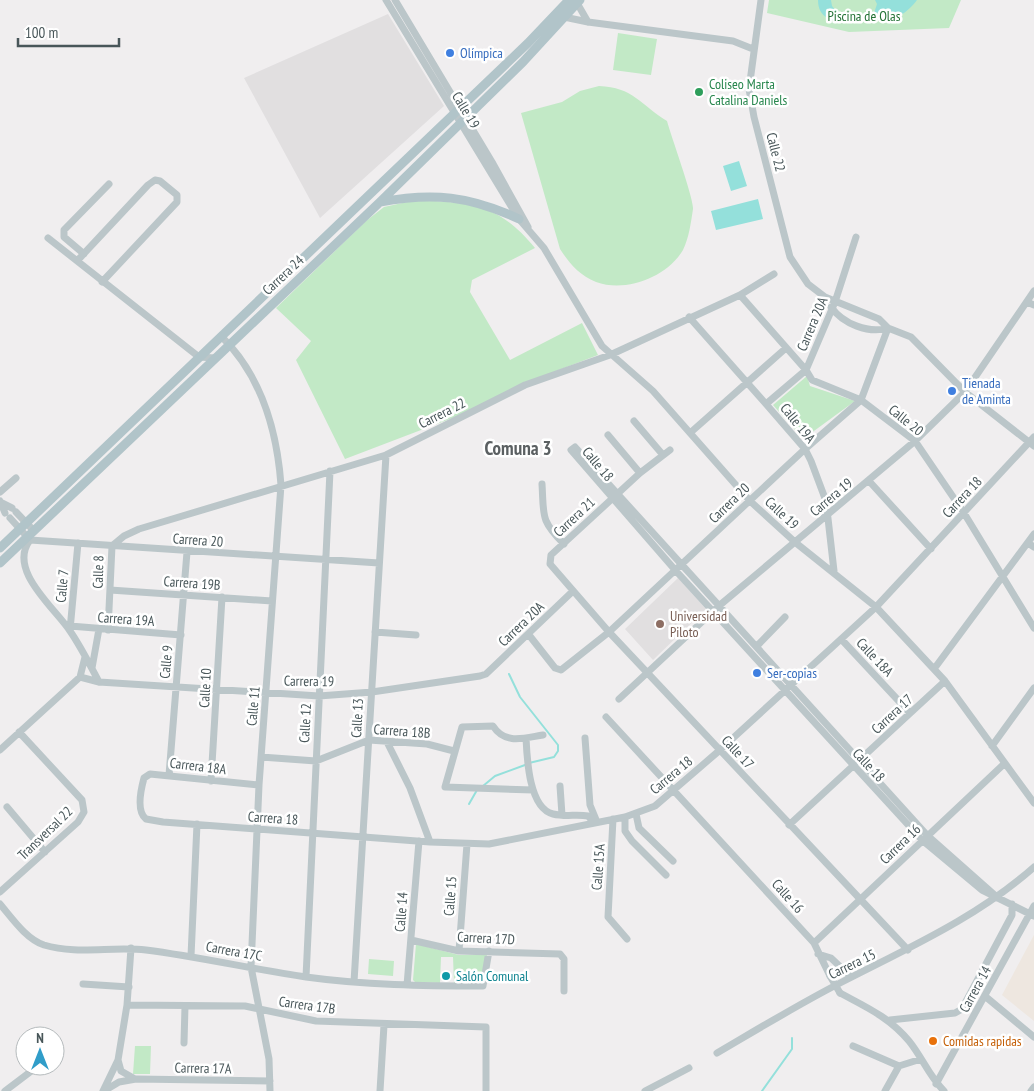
<svg xmlns="http://www.w3.org/2000/svg" width="1034" height="1091" viewBox="0 0 1034 1091" font-family="'PT Sans Narrow',sans-serif">
<rect width="100%" height="100%" fill="#f0eeef"/>
<path fill="#eee7e0" d="M1034,935V1021L1002,995Z"/>
<path fill="#e1dfe0" d="M388,14L444,106L320,218L244,78Z
M678,578L706,609L653,660L625,629Z"/>
<path fill="#c2e9c6" d="M769,0H961L949,28L849,32L767,13Z
M618,33L657,39L651,75L613,70Z
M599,86C633,87 641,105 667,121C671,136 694,199 693,209C691,222 689,238 683,250C667,277 626,293 596,282C579,275 569,263 560,249L521,113L562,102L580,91Z
M416,200C471,203 498,203 535,248L472,280L470,292L510,360L582,323L598,355L517,386L463,414L345,459L296,360L311,341L276,308L366,221L384,207Z
M807,376L810,386L855,401L803,439L773,405Z
M416,944L459,955H487L480,983H454L453,957H441L440,983L415,982L413,980Z
M369,959L394,961L393,976L368,974Z
M135,1046H151L150,1074H133Z"/>
<path fill="#94e0db" d="M818,0H831L832,6L839,15L863,16L874,13L877,4L875,0H917C913,6 904,14 896,18C891,21 879,19 873,20C854,21 818,29 818,0Z
M739,161L747,186L731,191L723,166Z
M758,199L763,219L716,230L711,211Z"/>
<g fill="none" stroke-linecap="round" stroke-linejoin="round">
<path stroke="#94e0db" stroke-width="2" d="M509,674L520,697L558,745V751L554,757L529,763
M483,786L495,776L525,765
M469,804L477,790
M762,1091L792,1049V1038"/>
<path stroke="#bbc6c9" stroke-width="7" d="M386,0L519,219L544,248L602,346L653,391L750,501L796,543L876,607L945,681L1034,803
M395,0L492,162L528,227
M761,0L749,89L754,117L790,257L808,284L825,297L879,319L888,328L911,337L965,392L1034,446
M577,3L588,22
M564,17L588,22L733,41L753,49
M48,238L199,357L215,358
M84,254L64,237V230L109,184
M77,261L148,185L155,180L160,181L177,195V202L102,282
M740,295L806,370L812,380L861,400L915,441L964,513L1034,628
M1027,302L1034,305
M831,307C843,324 869,334 888,328
M689,317L766,404L805,449L811,461L826,501L834,571
M221,336C261,375 277,431 281,485L259,785L251,967L269,1059L270,1091
M766,404L806,370L835,302L856,237
M634,421L663,455
M690,433L786,348
M608,435L640,473
M670,450L640,473L551,555L550,564L609,632L908,950
M869,481L931,549
M542,484C544,516 540,520 564,544
M0,492L16,478
M0,501L5,513
M2,503L12,508
M16,512L34,531
M10,518L30,540L379,563
M30,540C7,570 55,608 70,631C81,647 90,665 99,682
M1028,543L1034,547
M110,590L272,601
M70,626L181,635
M70,630L78,543
M108,630L112,546L124,536L139,529L386,455L525,385L610,355L740,295L774,274
M375,632L416,635
M529,635L555,668L561,670L609,632L805,449L861,400L888,328
M842,640L910,713
M757,646L785,617
M92,668L99,629
M934,669L1034,534
M80,677L99,682L319,696L372,692L480,676L486,674L573,591
M619,699L720,605L915,441L965,392L1034,291
M606,717L814,943L830,976
M526,738C527,759 529,808 553,814C565,817 577,814 588,816L594,823
M585,738L590,805L597,822
M387,742L410,788L430,842
M992,746L1034,688
M0,750L80,677L85,657
M261,757L316,761L369,740L427,744L454,751
M169,775L187,552
M211,781L222,597
M259,785L150,774L144,778C141,789 136,811 146,819L163,822L430,842L489,844L625,817L655,806L720,750L876,607L1034,437
M560,786L562,815
M533,790L445,787L462,727L493,726C505,745 524,738 543,735
M7,807L45,852
M636,814L639,828L673,861
M625,817V831L632,841L666,875
M613,819L608,917L627,939
M789,825L945,681
M0,892L78,822L84,812L82,800L19,732
M997,897L927,835L575,447L571,450L676,571L922,840L982,890L1034,916
M0,904C12,918 26,939 44,945C77,955 112,946 146,950C200,957 252,969 306,977C364,985 424,986 483,986L489,951
M411,940L459,951L560,954L564,959V991
M814,943L1004,764
M459,951L467,844
M818,954L831,958L851,977
M191,956L197,824
M306,977L330,471
M354,982L386,455
M83,984L129,987
M407,985L419,841
M840,993C866,1007 889,1017 909,1041C922,1057 929,1076 944,1091
M986,997L1034,1037
M127,1005L245,1006L316,1021L486,1027V1091
M890,1020L955,1013L962,1009L1012,915V904
M184,1043L185,1006
M853,1046L899,1066
M717,1053C758,1029 799,1004 842,982C908,948 978,917 1034,867
M118,1060L121,1071L135,1079
M899,1066L921,1059
M936,1084L1034,906
M5,1091L38,1066
M103,1091L118,1060L127,1005L131,948
M104,1091L119,1082L136,1079L270,1081
M380,1091L384,1025
M645,1091L689,1068
M885,1091L899,1066
M1031,1091L1034,1087"/>
<path stroke="#b1c4c9" stroke-width="9" d="M380,202C433,192 470,196 519,219
M0,548L528,43L569,0
M0,563L380,202L523,62L580,0"/>
<path stroke="#bbc6c9" stroke-width="7" d="M830,976L840,993"/>
</g>
<g fill="#3f7fe0" stroke="#fff" stroke-width="2">
<circle cx="450" cy="53" r="5"/>
<circle cx="952" cy="391" r="5"/>
<circle cx="757" cy="673" r="5"/>
</g>
<circle fill="#2e9e5b" stroke="#fff" stroke-width="2" cx="699" cy="92" r="5"/>
<circle fill="#8d6e63" stroke="#fff" stroke-width="2" cx="660" cy="624" r="5"/>
<circle fill="#0f9aa8" stroke="#fff" stroke-width="2" cx="446" cy="976" r="5"/>
<circle fill="#e8710a" stroke="#fff" stroke-width="2" cx="933" cy="1041" r="5"/>
<g text-anchor="middle" stroke-width="5" stroke-linejoin="round" paint-order="stroke">
<g font-size="14" fill="#227134" stroke="#fff">
<text x="864" y="21">Piscina de Olas</text>
</g>
<g font-size="14" fill="#366cbe" stroke="#fff" text-anchor="start">
<text x="460" y="58">Olímpica</text>
<text x="962" y="388">Tienada<tspan x="962" dy="16">de Aminta</tspan></text>
<text x="767" y="678">Ser-copias</text>
</g>
<g font-size="14" fill="#27864d" stroke="#fff" text-anchor="start">
<text x="709" y="89">Coliseo Marta<tspan x="709" dy="16">Catalina Daniels</tspan></text>
</g>
<g font-size="14" fill="#485659" stroke="#fff">
<text transform="translate(466 110) rotate(59)" y="5">Calle 19</text>
<text transform="translate(776 152) rotate(76)" y="5">Calle 22</text>
<text transform="translate(283 275) rotate(-43)" y="5">Carrera 24</text>
<text transform="translate(812 324) rotate(-67)" y="5">Carrera 20A</text>
<text transform="translate(442 413) rotate(-27)" y="5">Carrera 22</text>
<text transform="translate(906 420) rotate(39)" y="5">Calle 20</text>
<text transform="translate(798 423) rotate(51)" y="5">Calle 19A</text>
<text transform="translate(598 464) rotate(50)" y="5">Calle 18</text>
<text transform="translate(831 497) rotate(-40)" y="5">Carrera 19</text>
<text transform="translate(962 497) rotate(-47)" y="5">Carrera 18</text>
<text transform="translate(729 503) rotate(-44)" y="5">Carrera 20</text>
<text transform="translate(782 513) rotate(43)" y="5">Calle 19</text>
<text transform="translate(574 517) rotate(-43)" y="5">Carrera 21</text>
<text transform="translate(198 540) rotate(4)" y="5">Carrera 20</text>
<text transform="translate(98 572) rotate(-88)" y="5">Calle 8</text>
<text transform="translate(192 583) rotate(4)" y="5">Carrera 19B</text>
<text transform="translate(62 586) rotate(-85)" y="5">Calle 7</text>
<text transform="translate(126 619) rotate(4)" y="5">Carrera 19A</text>
<text transform="translate(521 624) rotate(-44)" y="5">Carrera 20A</text>
<text transform="translate(875 657) rotate(47)" y="5">Calle 18A</text>
<text transform="translate(166 662) rotate(-85)" y="5">Calle 9</text>
<text transform="translate(309 681) rotate(1)" y="5">Carrera 19</text>
<text transform="translate(205 688) rotate(-87)" y="5">Calle 10</text>
<text transform="translate(253 706) rotate(-85)" y="5">Calle 11</text>
<text transform="translate(892 714) rotate(-43)" y="5">Carrera 17</text>
<text transform="translate(357 718) rotate(-87)" y="5">Calle 13</text>
<text transform="translate(305 723) rotate(-87)" y="5">Calle 12</text>
<text transform="translate(402 731) rotate(4)" y="5">Carrera 18B</text>
<text transform="translate(738 752) rotate(47)" y="5">Calle 17</text>
<text transform="translate(869 765) rotate(47)" y="5">Calle 18</text>
<text transform="translate(198 766) rotate(7)" y="5">Carrera 18A</text>
<text transform="translate(671 775) rotate(-40)" y="5">Carrera 18</text>
<text transform="translate(273 818) rotate(4)" y="5">Carrera 18</text>
<text transform="translate(45 833) rotate(-44)" y="5">Transversal 22</text>
<text transform="translate(900 844) rotate(-44)" y="5">Carrera 16</text>
<text transform="translate(598 867) rotate(-86)" y="5">Calle 15A</text>
<text transform="translate(450 896) rotate(-86)" y="5">Calle 15</text>
<text transform="translate(788 896) rotate(48)" y="5">Calle 16</text>
<text transform="translate(401 912) rotate(-86)" y="5">Calle 14</text>
<text transform="translate(486 938) rotate(3)" y="5">Carrera 17D</text>
<text transform="translate(234 951) rotate(10)" y="5">Carrera 17C</text>
<text transform="translate(852 964) rotate(-26)" y="5">Carrera 15</text>
<text transform="translate(975 989) rotate(-61)" y="5">Carrera 14</text>
<text transform="translate(307 1005) rotate(8)" y="5">Carrera 17B</text>
<text transform="translate(203 1068) rotate(1)" y="5">Carrera 17A</text>
</g>
<g font-size="14" fill="#785e54" stroke="#fff" text-anchor="start">
<text x="670" y="621">Universidad<tspan x="670" dy="16">Piloto</tspan></text>
</g>
<g font-size="14" fill="#0d838f" stroke="#fff" text-anchor="start">
<text x="456" y="981">Salón Comunal</text>
</g>
<g font-size="14" fill="#c56008" stroke="#fff" text-anchor="start">
<text x="943" y="1046">Comidas rapidas</text>
</g>
<g font-size="19" font-weight="bold" fill="#5b6062" stroke="#fff">
<text x="518" y="455">Comuna 3</text>
</g>
</g>
<g transform="translate(40 1051)"><circle r="24" fill="#ffffff" stroke="#b6bbbd"/>
<path d="M0-4L9 19L0 12L-9 19Z" fill="#309dc9"/>
<text y="-8" font-size="14" font-weight="bold" text-anchor="middle" fill="#485659">N</text>
</g>
<path d="M18 38v8h101v-8" fill="none" stroke="#485659" stroke-width="2.5"/>
<text x="25" y="38" font-size="15" fill="#485659" stroke="#ffffff" stroke-width="4" paint-order="stroke">100 m</text>
</svg>
